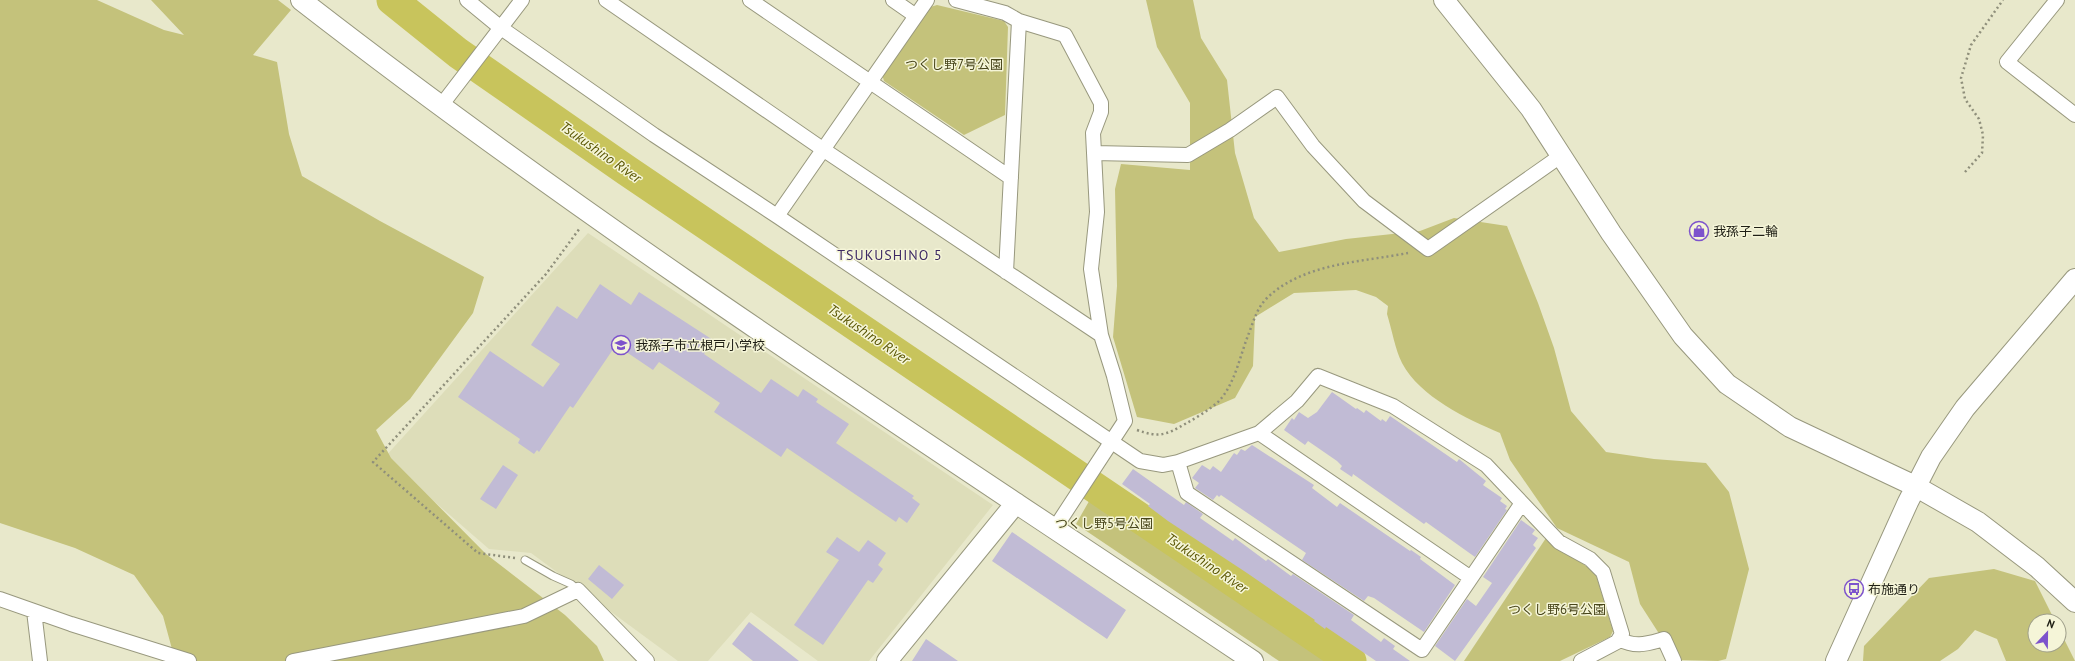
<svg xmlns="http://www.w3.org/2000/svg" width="2075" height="661" viewBox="0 0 2075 661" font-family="'PT Sans','Noto Sans JP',sans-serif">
<rect width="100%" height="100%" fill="#e8e8cb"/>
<path fill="#ddddb9" d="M588,233L993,505L869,661H818L751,612L708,661H678L531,553L489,549L384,458Z"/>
<path fill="#c4c27b" d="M0,0H97L164,30L184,35L151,0H278L291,10L253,55L277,62L289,134L302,176L380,221L484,277L473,313L410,399L376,430L391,458L486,554L565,615L597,646L604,661H170L172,649L163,616L134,575L75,548L0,523Z
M1146,0H1193L1201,38L1227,80L1235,153L1254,218L1279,252L1346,239L1420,231L1454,218L1507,226L1538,303L1554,348L1571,411L1606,452L1654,459L1706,463L1729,492L1749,569L1726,659L1718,661L1676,660L1640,604L1629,562L1557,528L1510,460L1500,433C1467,419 1420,397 1402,363C1395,349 1392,330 1387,314L1388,306L1376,297L1356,290L1294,293L1255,317L1253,366L1235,398L1174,424L1137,417L1113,337L1117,286L1115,189L1121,164L1190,170V103L1157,47Z
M937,5L1004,21L1008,27L1005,115L964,135L884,81L882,74L927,8Z
M1092,496L1334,661H1279L1076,524Z
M1546,538C1560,554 1582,559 1596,575L1613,631L1610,637L1560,661H1464Z
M1994,569L2035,581L2055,621H2035V645H2059V629L2075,661H2006L1997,639L1975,630L1958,649L1940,661H1863L1864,646L1929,578Z"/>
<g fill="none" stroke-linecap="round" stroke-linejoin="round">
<path stroke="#c8c45c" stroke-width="31" d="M392,0L458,53L626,170L1351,661"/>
</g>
<path fill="#c1bbd5" d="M600,284L631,305L639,292L713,340L704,354L761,393L771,379L798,397L803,389L818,399L816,402L849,424L836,443L914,496L912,498L920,504L907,523L899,517L896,522L787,448L781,457L714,412L720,403L659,362L653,370L616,345L573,408L570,406L539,452L537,450L534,454L518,443L520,439L458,397L490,351L543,387L560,364L531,345L557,306L577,319Z
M1332,392L1356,409L1357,408L1364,413L1366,410L1381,421L1382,419L1386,422L1390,416L1457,462L1459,459L1486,481L1483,485L1502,498L1500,501L1507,506L1505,509L1507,510L1475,557L1426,522L1424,524L1353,474L1352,477L1340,469L1342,466L1337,461L1308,441L1305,445L1284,430L1292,418L1294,420L1299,412L1308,418L1317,412Z
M1252,445L1314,485L1312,488L1337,507L1340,503L1410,551L1411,550L1421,557L1420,559L1455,585L1424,632L1374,598L1368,596L1364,601L1302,560L1306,553L1221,495L1219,497L1217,495L1213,500L1195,488L1199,483L1192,478L1202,465L1210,470L1213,466L1221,472L1234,453L1237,455L1241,449L1245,451Z
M503,465L518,475L496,509L480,499Z
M1133,469L1184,505L1186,502L1203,514L1200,518L1233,541L1235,538L1266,561L1268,559L1291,576L1293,574L1354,615L1351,620L1381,642L1384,638L1395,646L1393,649L1410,661H1376L1326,627L1325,629L1314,621L1315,620L1247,573L1168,521L1148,506L1150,504L1122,484Z
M1521,520L1535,530L1532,534L1538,538L1533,545L1536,548L1455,661L1435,646L1467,599L1476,606L1492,583L1483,577Z
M1012,532L1126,610L1107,639L992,561Z
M837,537L859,552L868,540L886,553L878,565L883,569L873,583L868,580L823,645L794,625L839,560L826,552Z
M599,565L624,585L612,599L588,579Z
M749,622L780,646L799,661H753L732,644Z
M926,639L958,661H912Z"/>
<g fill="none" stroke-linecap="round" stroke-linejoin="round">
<g stroke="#98987e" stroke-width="9">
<path id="lane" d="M525,560L553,576L571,584L578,590"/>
</g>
<g stroke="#98987e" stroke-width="16">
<path id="street" d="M467,0L501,28L654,135L777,216L1140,461L1163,465L1178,462L1259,433L1297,401L1318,376L1393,406L1486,465L1559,542L1590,559L1603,572L1622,634L1617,642L1581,661
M606,0L824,150L1101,335
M750,0L1011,178
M893,0L916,16
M956,0L1005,13L1019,21L1065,35L1101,103V112L1093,133L1097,212L1091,269L1101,335L1114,376L1125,421L1055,528
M2057,0L2007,62L2075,115
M440,107L522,0
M1094,153L1188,155L1230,130L1277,97L1313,146L1364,201L1428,249L1562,155
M777,216L927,0
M1006,272L1019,21
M1259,433L1471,578
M1178,462L1187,493L1422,650L1522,503
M0,599L71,624L189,661
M34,611L40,661
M1619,639C1636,648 1646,644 1664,639L1674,661
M293,661L524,616L578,590L647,661"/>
</g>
<g stroke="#98987e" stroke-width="22">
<path id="secondary" d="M301,0C606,237 932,446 1253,661
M1444,0L1531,109L1611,233L1683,336L1727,384L1790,427L1915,486L1978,522L2037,567L2075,602
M887,661L1016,503
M1836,661L1908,502L1931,457L1965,408L2075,279"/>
</g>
<path stroke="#8f8f7b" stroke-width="2.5" stroke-dasharray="2 3" stroke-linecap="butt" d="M1965,172L1982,153L1983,135L1979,119L1965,99L1961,78L1971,45L2003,0
M1137,430C1159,438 1166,435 1185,424C1196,418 1209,410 1218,402C1235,385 1240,355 1249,333C1254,320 1257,308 1267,298C1303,263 1362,262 1408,253
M515,558L478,553L373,462L546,274L580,228"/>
<use href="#lane" stroke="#fff" stroke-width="7"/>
<use href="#street" stroke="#fff" stroke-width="14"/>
<use href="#secondary" stroke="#fff" stroke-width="20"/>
</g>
<defs>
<g id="shop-ring" transform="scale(1)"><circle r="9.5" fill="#f5f5d8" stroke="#7d53cc" stroke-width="1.5"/><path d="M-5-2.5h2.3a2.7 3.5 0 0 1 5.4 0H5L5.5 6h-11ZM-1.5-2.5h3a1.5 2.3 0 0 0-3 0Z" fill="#7d53cc"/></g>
<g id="school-ring" transform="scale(1)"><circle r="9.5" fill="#f5f5d8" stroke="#7d53cc" stroke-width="1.5"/><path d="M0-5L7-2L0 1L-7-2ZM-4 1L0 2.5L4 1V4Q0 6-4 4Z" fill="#7d53cc"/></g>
<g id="bus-ring" transform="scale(1)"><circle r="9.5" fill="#f5f5d8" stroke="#7d53cc" stroke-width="1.5"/><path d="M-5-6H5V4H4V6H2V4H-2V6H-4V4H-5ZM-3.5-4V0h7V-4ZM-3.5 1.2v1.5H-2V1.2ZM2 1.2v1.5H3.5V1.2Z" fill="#7d53cc"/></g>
</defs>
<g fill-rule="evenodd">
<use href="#shop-ring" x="1699" y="231"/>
<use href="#school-ring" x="621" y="345"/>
<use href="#bus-ring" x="1854" y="589"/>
</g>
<g text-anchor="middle" stroke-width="3" stroke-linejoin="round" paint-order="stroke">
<g font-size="13" fill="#47451a" stroke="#f5f5d8">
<text x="954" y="69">つくし野7号公園</text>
<text x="1104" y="528">つくし野5号公園</text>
<text x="1557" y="614">つくし野6号公園</text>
</g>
<g font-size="13" fill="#1f1f15" stroke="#f5f5d8" text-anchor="start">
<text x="1713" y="236">我孫子二輪</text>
<text x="635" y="350">我孫子市立根戸小学校</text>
<text x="1868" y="594">布施通り</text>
</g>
<g font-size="14" font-style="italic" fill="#5a5603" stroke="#f5f5d8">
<text transform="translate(601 152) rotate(35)" y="5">Tsukushino River</text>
<text transform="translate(869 334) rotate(34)" y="5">Tsukushino River</text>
<text transform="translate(1207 563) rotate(34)" y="5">Tsukushino River</text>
</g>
<g font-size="14" letter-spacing="1" fill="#3d2964" stroke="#f5f5d8">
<text x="890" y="260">TSUKUSHINO 5</text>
</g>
</g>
<g transform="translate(2047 633) rotate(22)"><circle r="19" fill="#f5f5d8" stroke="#9f9f8a"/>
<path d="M0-3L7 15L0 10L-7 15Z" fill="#7d53cc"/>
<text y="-6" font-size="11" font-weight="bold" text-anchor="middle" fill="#1f1f15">N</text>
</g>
</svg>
